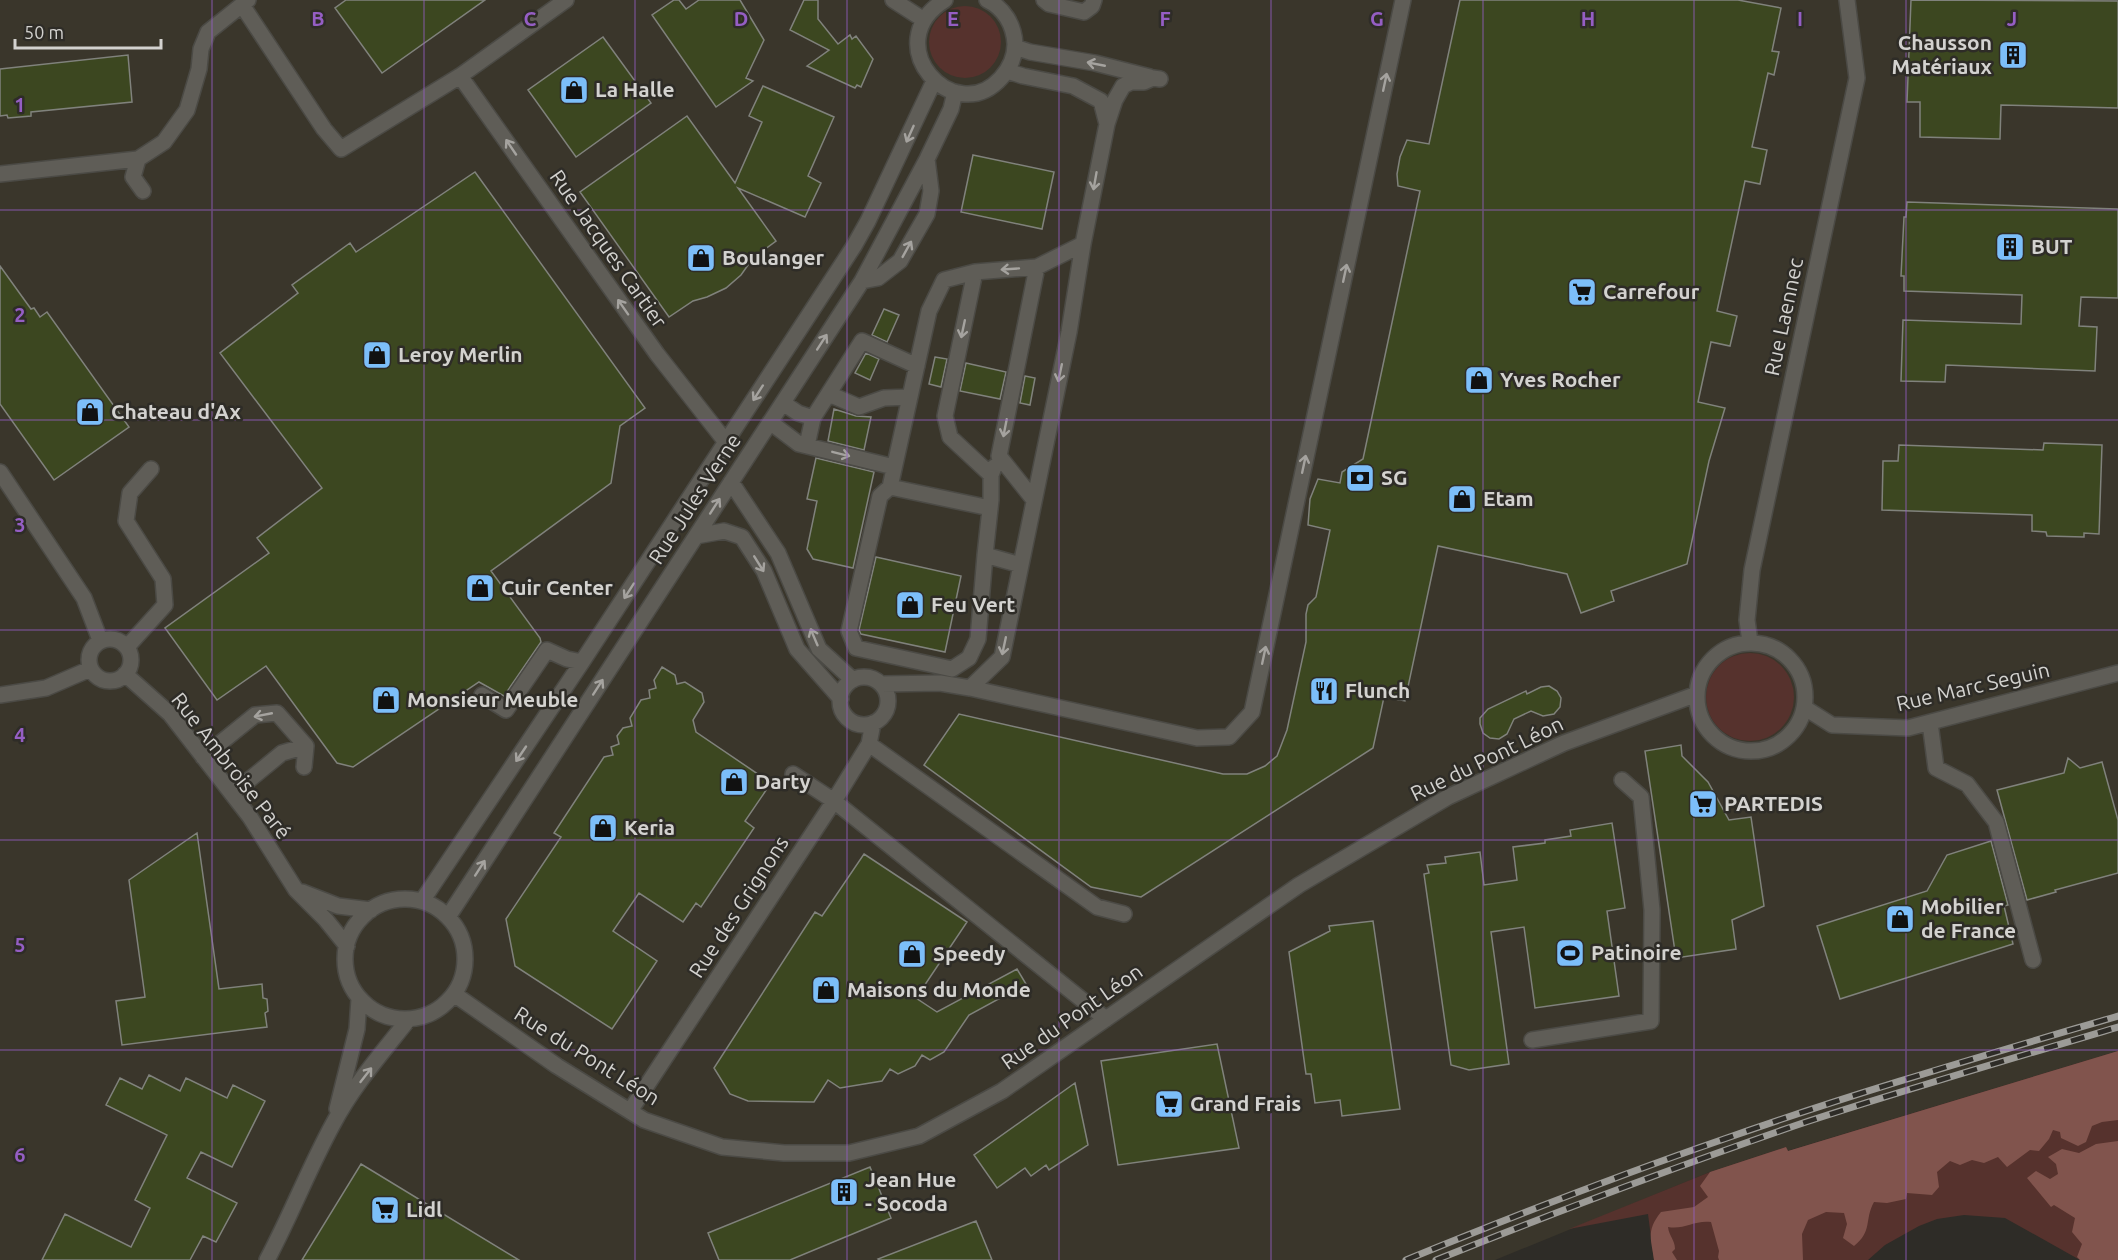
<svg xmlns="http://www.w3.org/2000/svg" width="2118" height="1260" viewBox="0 0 2118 1260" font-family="Ubuntu,sans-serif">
<rect width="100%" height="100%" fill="#2e2c27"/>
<path fill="#3a362b" d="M0,0H2118V1051L1787,1151L1786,1147L1710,1172L1495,1260H0Z"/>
<path fill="#56322d" d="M929 42a36 36 0 1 1 72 0a36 36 0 1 1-72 0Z
M1706 697a44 44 0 1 1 88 0a44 44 0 1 1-88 0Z
M2118,1051V1260H2080L2005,1218L1964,1215L1937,1219L1919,1226L1885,1245L1868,1260H1654L1648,1214L1569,1229L1710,1172L1786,1147L1788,1151Z"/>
<path fill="#81544d" d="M2118,1051V1120L2102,1122L2092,1126L2086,1142L2078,1146L2061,1138L2060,1132L2053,1130L2049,1139L2039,1151L2030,1150L2007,1167L1998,1157L1984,1163L1972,1160L1960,1165L1950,1161L1937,1172L1939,1187L1932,1195L1907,1193L1906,1199L1887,1203L1874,1202C1864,1220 1873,1231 1854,1246L1843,1238L1847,1224L1844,1213L1826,1212L1808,1220L1802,1234L1803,1260H1719L1718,1257L1719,1251L1711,1222C1694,1220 1684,1230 1668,1227C1669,1236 1675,1240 1675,1249L1672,1252L1677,1260H1654C1651,1238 1646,1231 1661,1212L1694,1207L1708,1197L1700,1186L1710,1172L1786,1147L1788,1151Z
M2118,1141V1260H2080L2077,1257L2082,1244L2072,1232L2075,1218L2054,1205L2051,1207L2027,1178L2036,1171L2050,1179L2058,1174L2056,1164L2048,1157L2062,1149L2079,1153L2096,1144Z"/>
<path fill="#3c4720" stroke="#80827c" stroke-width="1.5" d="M346,0H485L382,73L335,8Z
M674,0H679L686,9L699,0H740L764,40L746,78L753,81L716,107L652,15Z
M804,0H818V19L838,44L850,35L852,39L856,36L873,59L861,87L857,85L855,88L807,66L829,50L790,30Z
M1460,0H1738L1781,8L1772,51L1779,52L1774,75L1768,73L1752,147L1767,150L1760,184L1745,181L1717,311L1737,316L1730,346L1711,342L1698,402L1725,408L1709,461L1687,564L1611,591L1614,601L1581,613L1567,574L1438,546L1405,701L1384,697L1373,748L1141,897L1091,887L924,765L959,714L1223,774H1247L1265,766L1277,756L1287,730L1306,642V614L1308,605L1316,597L1330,530L1308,525L1310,499L1318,479L1340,483L1342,472L1363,459L1420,191L1398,186L1397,174L1400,157L1407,140L1429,144Z
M1911,0L2118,1V108L2001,105L2000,139L1920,137V102H1907Z
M603,37L651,103L576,157L528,90Z
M128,55L132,102L31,112V116L8,118L7,115L0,116V69Z
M763,86L834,117L808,176L821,183L805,217L738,188L776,241L753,258L741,275L726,288L707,297L693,301L669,317L580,192L687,116L735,183L762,122L749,116Z
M973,155L1054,172L1042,229L961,212Z
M475,172L645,408L620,426L611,483L491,571L540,638L541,642L504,696L479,682L353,767L337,763L266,666L217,700L165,628L269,553L257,538L322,488L220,353L298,293L292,285L350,243L356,252Z
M1907,202L2118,209V298L2081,297L2079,326L2097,327L2095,371L1946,365L1945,382L1901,381L1903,320L2021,324L2022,295L1904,291V276H1901L1904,217H1906Z
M0,266L31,309L34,308L40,317L47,312L129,427L54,480L0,404Z
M884,309L899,315L887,342L872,335Z
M866,353L879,359L870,380L855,373Z
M935,357L947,359L941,387L929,384Z
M966,363L1006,372L1000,399L960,391Z
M1025,376L1035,378L1030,405L1020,403Z
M834,409L856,416L871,417L864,450L828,441Z
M2044,443L2102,445L2099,534L2084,533V537L2047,536L2046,532L2032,531V515L1882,510L1883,461H1898L1899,445L2043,450Z
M816,458L874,472L853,568L813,559L807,549L817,501L807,499Z
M876,557L961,576L945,652L861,634L859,630Z
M662,667L675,675L677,684L685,682L702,693L704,702L693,720L696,732L771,783L745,821L754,828L701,907L696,903L683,922L639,893L613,931L657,961L612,1029L515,966L506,919L561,837L554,833L604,757L613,755L611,747L619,744L617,736L623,728L632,726L630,718L641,700L650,698L649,690L656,688L654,680Z
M1549,686L1557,691L1561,698L1560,707L1554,714L1543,716L1531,711L1514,719L1507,734L1499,739L1490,738L1483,733L1480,724V718L1488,709L1526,691L1527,694L1541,687Z
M1681,745L1682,756L1708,782L1729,820L1751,817L1764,906L1732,920L1736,949L1676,958L1645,751Z
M2068,758L2080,768L2102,762L2118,820V873L2055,890L2056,892L2027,900L1997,790L2064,773Z
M1612,823L1625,908L1607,911L1619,996L1535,1008L1524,927L1491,932L1509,1064L1469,1070L1451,1065L1424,874L1429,873L1427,865L1446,863L1445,857L1480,852L1484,885L1517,880L1513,847L1545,843V840L1571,836L1570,830Z
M197,833L219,989L262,984L263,998L267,999L268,1011L265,1013L267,1027L122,1045L116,1001L145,997L129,880Z
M1991,841L2008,905L2004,906L2013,944L1840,999L1817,926L1927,891L1947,855Z
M864,854L967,922L916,998L937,1012L1017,969L1026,984L969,1015L944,1052L930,1060L922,1055L915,1066L898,1074L890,1069L882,1081L840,1088L828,1080L814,1102L748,1101L730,1094L714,1068L815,912L822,916Z
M1373,921L1400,1109L1342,1116L1340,1100L1315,1103L1311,1074H1306L1289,952L1330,931L1329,926Z
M1217,1044L1239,1148L1118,1165L1101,1061Z
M149,1075L180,1091L186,1078L227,1098L233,1085L265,1101L232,1167L201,1152L187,1178L237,1203L216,1242L203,1236L190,1260H42L65,1214L131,1247L150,1208L135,1200L167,1135L106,1105L120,1078L142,1089Z
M1075,1083L1088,1145L1049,1170L1046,1165L1031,1176L1025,1168L997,1188L974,1155Z
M361,1164L519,1260H302Z
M870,1167L891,1218L790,1260H719L708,1233Z
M976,1221L992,1260H879L878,1259Z"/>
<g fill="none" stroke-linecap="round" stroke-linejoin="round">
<g stroke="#4b4a45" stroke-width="18">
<path id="minor" d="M893,0L924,20
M945,0C876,43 954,130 1001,78C1010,68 1015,57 1015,44C1014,25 1004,8 987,0
M1044,0L1049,4L1084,12L1092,6L1094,0
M242,5L324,129L341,149L460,76L566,0
M1015,47L1030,52L1095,63L1150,77
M1007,71L1023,76L1073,86L1101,101L1107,124
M460,76L657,354L726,442
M138,159L133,177L143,191
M0,174L138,159L164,142L187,110L199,69L201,49L208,32L248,0
M975,272L945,416L950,437L991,475
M862,281L878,278L900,261L927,214L931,191L927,159
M829,394L859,407L884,398L910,397
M783,403L798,413L813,418
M770,422L799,444L894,467
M807,445L813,418L862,341L917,366
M994,467L991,475V500L985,555L1021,565
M0,472L84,598L100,640
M731,482L778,553L819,649L853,680
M890,487L880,496L849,631L856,648L952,669L969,658L978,639L985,555
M1034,500L999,456L1037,267
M990,508L890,487L929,311L944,280L975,272L1037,267L1083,244
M696,536L724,531L742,537L764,571L797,649L841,699
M89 660a21 21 0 1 1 42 0a21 21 0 1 1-42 0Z
M1750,642L1747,620L1752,570L1857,78L1847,0
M1697 697a54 54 0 1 1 108 0a54 54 0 1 1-108 0Z
M127,647L165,605L163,579L126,521L130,493L151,469
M125,674L170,714L250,817L296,890L326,920L347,946
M840 701a24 24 0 1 1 48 0a24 24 0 1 1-48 0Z
M882,684L940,683L970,688L1002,657L1069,332L1083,244L1107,124L1115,100L1123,86L1131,82H1144L1153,78L1160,79
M970,688L1197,738L1229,737L1252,712L1403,0
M0,695L46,688L90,669
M482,695L506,710L547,650L567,659L582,662
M1805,708L1832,725L1908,728L2118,673
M1930,723L1936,768L1967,784L1996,822L2033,960
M869,744L1097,907L1124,914
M203,757L255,715L277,713L306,746L304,767
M793,774L834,801L1106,1019
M232,794L282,753L306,746
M302,892L338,906L371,910
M345 959a60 60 0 1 1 120 0a60 60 0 1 1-120 0Z
M422,901L582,662L854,246L868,221L934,81
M448,917L862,281L927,159L951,109L955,92
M454,994L557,1066L644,1120L722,1147L784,1153H849L919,1136L1002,1091L1299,885L1448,797L1564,743L1697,694
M1532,1040L1651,1021L1652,910L1641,797L1622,780
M337,1109L357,1029L359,999
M630,1111L834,801L869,744L873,723
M267,1260C291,1215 309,1168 333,1124C353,1086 382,1053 408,1020"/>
</g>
<use href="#minor" stroke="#5f5d57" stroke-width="15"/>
<g stroke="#9c9b97" stroke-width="7">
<path id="rail" d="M1406,1260C1511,1217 1617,1176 1724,1139C1854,1093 1986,1055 2118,1016
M1436,1260C1556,1212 1675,1167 1797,1125C1903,1090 2011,1059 2118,1027"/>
</g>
<use href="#rail" stroke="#2e2c27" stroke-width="4.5" stroke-dasharray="14" stroke-linecap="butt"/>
</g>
<defs><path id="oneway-shaft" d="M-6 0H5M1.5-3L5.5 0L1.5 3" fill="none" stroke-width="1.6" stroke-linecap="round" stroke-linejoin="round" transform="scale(1.5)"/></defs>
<g stroke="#a5a39f">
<use href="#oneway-shaft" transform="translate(1096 64) rotate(-169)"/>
<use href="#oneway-shaft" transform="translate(1385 82) rotate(-78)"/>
<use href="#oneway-shaft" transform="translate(910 134) rotate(114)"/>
<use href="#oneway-shaft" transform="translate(511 147) rotate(-124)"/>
<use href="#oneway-shaft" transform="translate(1095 181) rotate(100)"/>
<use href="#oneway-shaft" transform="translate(907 249) rotate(-61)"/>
<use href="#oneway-shaft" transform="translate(1010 269) rotate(176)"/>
<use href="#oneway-shaft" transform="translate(1345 273) rotate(-78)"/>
<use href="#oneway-shaft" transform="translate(623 307) rotate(-125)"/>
<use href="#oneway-shaft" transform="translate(963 329) rotate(102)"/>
<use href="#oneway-shaft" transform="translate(822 342) rotate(-57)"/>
<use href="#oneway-shaft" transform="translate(1060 373) rotate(102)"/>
<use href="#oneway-shaft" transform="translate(758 393) rotate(123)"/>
<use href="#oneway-shaft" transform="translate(1005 428) rotate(101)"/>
<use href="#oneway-shaft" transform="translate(841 454) rotate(14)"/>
<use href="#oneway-shaft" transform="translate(1304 464) rotate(-78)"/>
<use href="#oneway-shaft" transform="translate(715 506) rotate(-57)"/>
<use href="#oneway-shaft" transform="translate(759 564) rotate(58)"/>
<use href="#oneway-shaft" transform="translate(629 591) rotate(123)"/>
<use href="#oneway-shaft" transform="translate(814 637) rotate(-113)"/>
<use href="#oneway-shaft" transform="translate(1004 646) rotate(102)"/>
<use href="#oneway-shaft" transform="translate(1264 655) rotate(-78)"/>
<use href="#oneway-shaft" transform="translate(598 687) rotate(-57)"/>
<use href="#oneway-shaft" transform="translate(263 715) rotate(169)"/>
<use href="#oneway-shaft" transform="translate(521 754) rotate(124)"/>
<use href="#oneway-shaft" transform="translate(480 868) rotate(-57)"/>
<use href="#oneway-shaft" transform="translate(366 1075) rotate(-52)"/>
</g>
<path fill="none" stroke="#955ec4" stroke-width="1.5" stroke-opacity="0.55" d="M212,0V1260M424,0V1260M635,0V1260M847,0V1260M1059,0V1260M1271,0V1260M1483,0V1260M1694,0V1260M1906,0V1260M0,210H2118M0,420H2118M0,630H2118M0,840H2118M0,1050H2118"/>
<defs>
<g id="building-square" transform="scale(1.5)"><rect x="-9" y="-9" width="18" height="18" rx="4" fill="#7cbef9" stroke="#2e2c27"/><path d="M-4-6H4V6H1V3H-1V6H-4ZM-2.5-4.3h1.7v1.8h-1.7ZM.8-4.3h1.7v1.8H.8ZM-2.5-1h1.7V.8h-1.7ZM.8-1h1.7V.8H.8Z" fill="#111"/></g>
<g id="shop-square" transform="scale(1.5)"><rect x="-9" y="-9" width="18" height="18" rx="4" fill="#7cbef9" stroke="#2e2c27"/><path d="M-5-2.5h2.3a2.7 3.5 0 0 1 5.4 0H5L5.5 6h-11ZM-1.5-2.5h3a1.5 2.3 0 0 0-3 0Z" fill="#111"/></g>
<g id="supermarket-square" transform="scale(1.5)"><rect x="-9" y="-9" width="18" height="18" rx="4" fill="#7cbef9" stroke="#2e2c27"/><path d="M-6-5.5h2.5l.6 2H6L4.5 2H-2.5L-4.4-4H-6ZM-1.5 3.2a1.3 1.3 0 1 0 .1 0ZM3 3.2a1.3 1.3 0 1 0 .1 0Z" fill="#111"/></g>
<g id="bank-square" transform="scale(1.5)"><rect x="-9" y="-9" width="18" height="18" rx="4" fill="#7cbef9" stroke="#2e2c27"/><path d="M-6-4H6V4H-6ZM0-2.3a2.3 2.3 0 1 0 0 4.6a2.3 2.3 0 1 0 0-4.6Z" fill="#111"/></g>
<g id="restaurant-square" transform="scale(1.5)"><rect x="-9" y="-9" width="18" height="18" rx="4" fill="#7cbef9" stroke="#2e2c27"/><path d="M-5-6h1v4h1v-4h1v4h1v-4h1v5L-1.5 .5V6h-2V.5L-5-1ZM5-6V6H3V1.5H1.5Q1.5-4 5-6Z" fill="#111"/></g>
<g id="stadium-square" transform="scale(1.5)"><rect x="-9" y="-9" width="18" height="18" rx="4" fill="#7cbef9" stroke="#2e2c27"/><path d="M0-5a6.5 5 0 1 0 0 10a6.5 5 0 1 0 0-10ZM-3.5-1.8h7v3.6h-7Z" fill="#111"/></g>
</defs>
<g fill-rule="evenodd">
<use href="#building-square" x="2013" y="55"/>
<use href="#shop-square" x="574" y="90"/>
<use href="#building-square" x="2010" y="247"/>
<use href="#shop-square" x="701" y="258"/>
<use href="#supermarket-square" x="1582" y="292"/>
<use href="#shop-square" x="377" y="355"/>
<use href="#shop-square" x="1479" y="380"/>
<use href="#shop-square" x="90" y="412"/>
<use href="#bank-square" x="1360" y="478"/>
<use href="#shop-square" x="1462" y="499"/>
<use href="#shop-square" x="480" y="588"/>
<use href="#shop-square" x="910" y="605"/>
<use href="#restaurant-square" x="1324" y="691"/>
<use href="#shop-square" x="386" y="700"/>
<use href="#shop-square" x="734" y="782"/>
<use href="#supermarket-square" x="1703" y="804"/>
<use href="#shop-square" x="603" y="828"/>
<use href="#shop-square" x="1900" y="919"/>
<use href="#stadium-square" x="1570" y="953"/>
<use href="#shop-square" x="912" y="954"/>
<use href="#shop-square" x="826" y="990"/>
<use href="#supermarket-square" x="1169" y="1104"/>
<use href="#building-square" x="844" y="1192"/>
<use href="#supermarket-square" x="385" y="1210"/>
</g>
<g text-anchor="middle" stroke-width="5" stroke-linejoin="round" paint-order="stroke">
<g font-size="21" font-weight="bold" fill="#d3d2cf" stroke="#2e2c27" text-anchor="start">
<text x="1992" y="50" text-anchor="end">Chausson<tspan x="1992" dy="24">Matériaux</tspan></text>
<text x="595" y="97">La Halle</text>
<text x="2031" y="254">BUT</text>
<text x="722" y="265">Boulanger</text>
<text x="1603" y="299">Carrefour</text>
<text x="398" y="362">Leroy Merlin</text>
<text x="1500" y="387">Yves Rocher</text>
<text x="111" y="419">Chateau d'Ax</text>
<text x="1381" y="485">SG</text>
<text x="1483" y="506">Etam</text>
<text x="501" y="595">Cuir Center</text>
<text x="931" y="612">Feu Vert</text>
<text x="1345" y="698">Flunch</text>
<text x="407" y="707">Monsieur Meuble</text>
<text x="755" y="789">Darty</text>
<text x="1724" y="811">PARTEDIS</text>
<text x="624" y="835">Keria</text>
<text x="1921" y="914">Mobilier<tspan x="1921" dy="24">de France</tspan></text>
<text x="1591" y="960">Patinoire</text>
<text x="933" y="961">Speedy</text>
<text x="847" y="997">Maisons du Monde</text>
<text x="1190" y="1111">Grand Frais</text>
<text x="865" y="1187">Jean Hue<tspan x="865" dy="24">- Socoda</tspan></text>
<text x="406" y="1217">Lidl</text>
</g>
<g font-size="21" fill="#d3d2cf" stroke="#2e2c27">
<text transform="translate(608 249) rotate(55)" y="7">Rue Jacques Cartier</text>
<text transform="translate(1784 317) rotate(-78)" y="7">Rue Laennec</text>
<text transform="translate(695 499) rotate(-57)" y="7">Rue Jules Verne</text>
<text transform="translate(1973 687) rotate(-13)" y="7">Rue Marc Seguin</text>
<text transform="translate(1487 759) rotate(-26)" y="7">Rue du Pont Léon</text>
<text transform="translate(231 766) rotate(52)" y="7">Rue Ambroise Paré</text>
<text transform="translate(739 907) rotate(-57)" y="7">Rue des Grignons</text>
<text transform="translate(1072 1017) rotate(-35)" y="7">Rue du Pont Léon</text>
<text transform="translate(587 1056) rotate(32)" y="7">Rue du Pont Léon</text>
</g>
</g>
<g font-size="20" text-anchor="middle" font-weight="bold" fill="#955ec4" stroke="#2e2c27" stroke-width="5" stroke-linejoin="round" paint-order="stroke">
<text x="318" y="26">B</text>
<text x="530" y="26">C</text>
<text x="741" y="26">D</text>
<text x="953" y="26">E</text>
<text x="1165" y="26">F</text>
<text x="1377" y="26">G</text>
<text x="1588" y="26">H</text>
<text x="1800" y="26">I</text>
<text x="2012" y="26">J</text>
<text x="20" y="112">1</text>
<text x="20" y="322">2</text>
<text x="20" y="532">3</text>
<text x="20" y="742">4</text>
<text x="20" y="952">5</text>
<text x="20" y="1162">6</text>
</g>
<path d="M15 39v9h146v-9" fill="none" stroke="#d3d2cf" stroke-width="3"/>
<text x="24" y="39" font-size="18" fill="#d3d2cf" stroke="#2e2c27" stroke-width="4.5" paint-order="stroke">50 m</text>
</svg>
